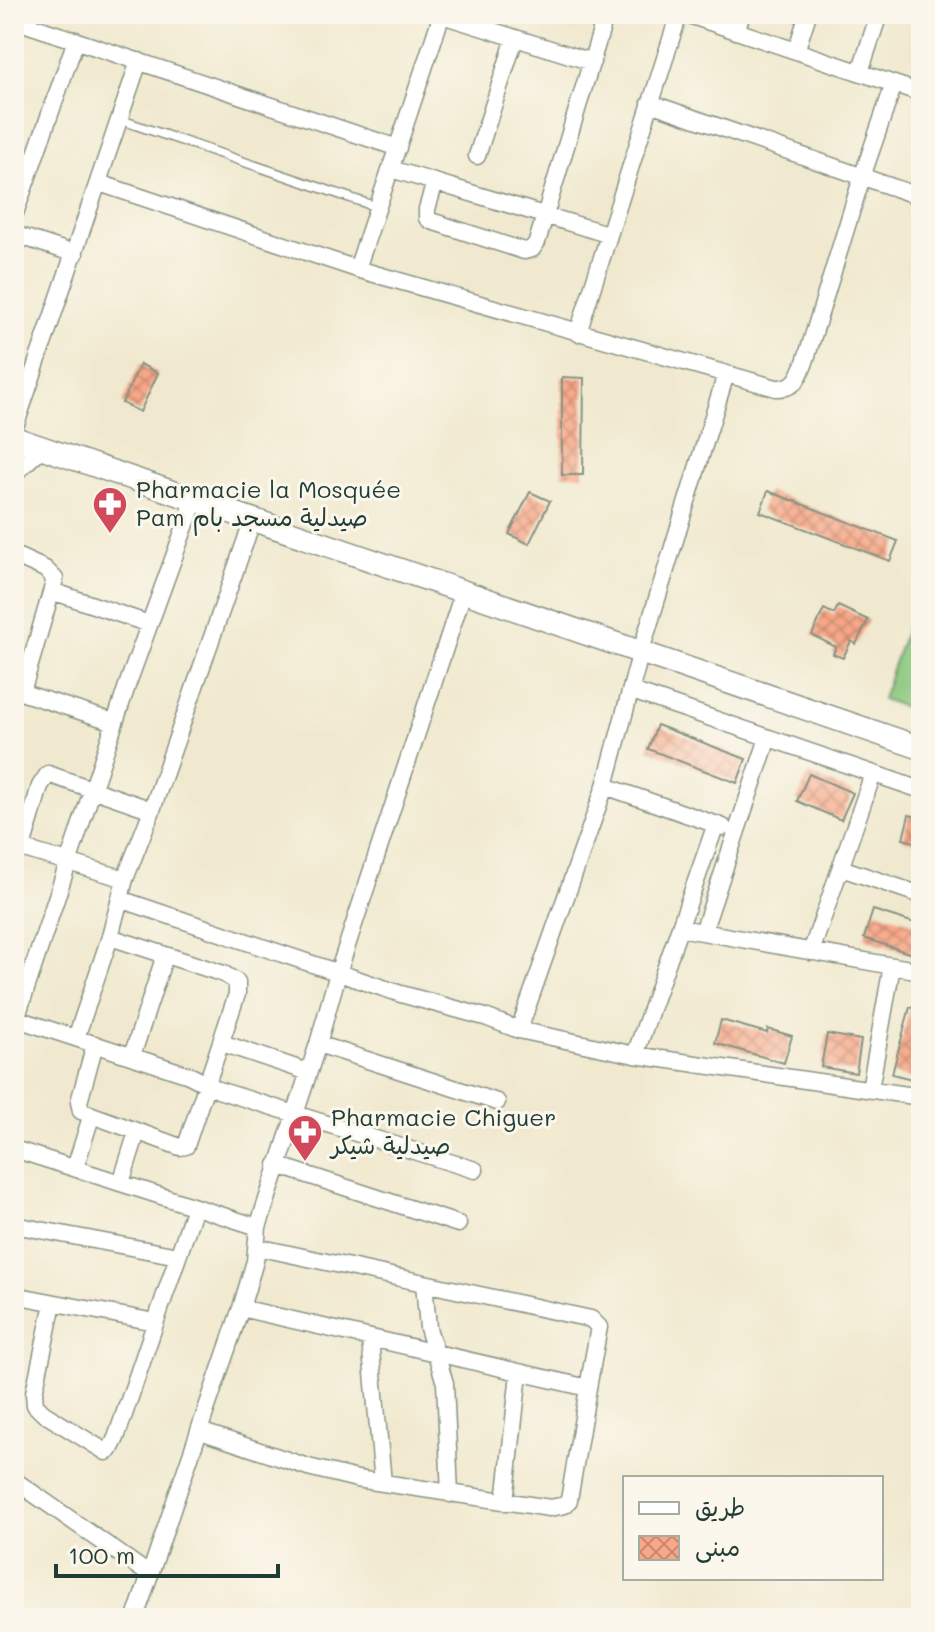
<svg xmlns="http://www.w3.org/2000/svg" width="935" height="1632" viewBox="0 0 935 1632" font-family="Mali,'Playpen Sans Arabic',sans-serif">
<defs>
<pattern id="building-cross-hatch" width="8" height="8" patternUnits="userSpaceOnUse" patternTransform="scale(2)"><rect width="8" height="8" fill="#f8a787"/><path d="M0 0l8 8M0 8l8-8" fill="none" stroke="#c8896f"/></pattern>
</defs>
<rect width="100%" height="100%" fill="#fbf7ec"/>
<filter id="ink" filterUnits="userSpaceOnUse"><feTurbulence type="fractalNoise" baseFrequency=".0125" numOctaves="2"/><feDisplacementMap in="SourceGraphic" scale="16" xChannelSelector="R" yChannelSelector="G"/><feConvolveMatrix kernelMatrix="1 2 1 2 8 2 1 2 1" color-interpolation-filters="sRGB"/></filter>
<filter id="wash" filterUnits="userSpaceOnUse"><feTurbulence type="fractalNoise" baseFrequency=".006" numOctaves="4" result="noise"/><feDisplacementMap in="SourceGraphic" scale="32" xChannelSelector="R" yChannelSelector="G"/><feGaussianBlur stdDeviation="1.8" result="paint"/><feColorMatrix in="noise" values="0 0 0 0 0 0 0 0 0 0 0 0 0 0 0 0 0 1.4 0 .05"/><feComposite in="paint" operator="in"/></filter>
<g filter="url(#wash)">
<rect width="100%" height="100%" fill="#f1e9cf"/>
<path fill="#8cc980" stroke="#56835a" stroke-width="2" d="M921,585V713L882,699Z"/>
<g id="blocks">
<path fill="url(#building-cross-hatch)" d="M140,364L158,373L140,412L122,403Z
M562,377L584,378L583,475H562Z
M768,491L898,541L890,561L760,512Z
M530,492L550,501L529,544L509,534Z
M838,606L868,620L856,644L851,641L843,658L833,654L836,647L812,635L824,609L834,614Z
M657,725L746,759L737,783L648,749Z
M809,774L853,793L841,820L797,801Z
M909,815L921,818V844L903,839Z
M873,910L921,925V957L864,938Z
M910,1007L921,1010L920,1081L892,1074Z
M721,1020L767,1033L768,1029L792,1036L784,1063L715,1043Z
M827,1034L861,1040L856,1073L821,1067Z"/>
</g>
</g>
<g filter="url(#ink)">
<use href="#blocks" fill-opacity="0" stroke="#889382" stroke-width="2"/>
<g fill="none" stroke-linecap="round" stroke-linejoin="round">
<g stroke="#889382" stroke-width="11">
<path id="lane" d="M121,120L377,207"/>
</g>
<g stroke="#889382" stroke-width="19">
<path id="street" d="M686,14L921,93
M442,15L592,62
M14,20L398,148
M736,31L742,14
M796,51L808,14
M860,72L879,14
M650,103L921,197
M477,156L515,38
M391,169L607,234
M435,182L427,209V218L431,221L524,251L532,249L537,242L606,14
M99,183L357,269L776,388C795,389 799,378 805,362L862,177L894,84
M14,216L76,40
M14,234L75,254
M357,269L442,14
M578,333L679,14
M14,430L139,61
M14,474L42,448
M14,555L45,569L55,579L22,692
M52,591L149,624
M14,690L114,722
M632,691L921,790
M605,786L723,827
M14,846L125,879
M22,848L40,786L48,774L152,810
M841,868L921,895
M120,899L401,994L485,1017L519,1030L635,1055L921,1097
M680,928L921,971
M703,932L768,738
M811,952L873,774
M14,1018L189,1075L218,1090L475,1170
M14,1025L128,683L195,499
M519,1030L605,786L641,651L726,374
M76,1038L110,937L125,879L152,810L253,519
M222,1043L308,1072
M95,1044L79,1102L81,1111L180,1147L186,1146L237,994V982L224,974L110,937
M318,1044L497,1102
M635,1055L716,824
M132,1056L165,955
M870,1089L892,966
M14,1149L258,1227
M277,1165L458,1224
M75,1168L91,1117
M121,1183L137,1132
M14,1225L178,1256
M257,1247L591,1319L599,1327L588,1388
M424,1283L428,1328L445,1383L450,1494
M14,1295L155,1322
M53,1303L34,1393L35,1405L43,1413L106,1452L110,1450L116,1438L195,1207
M370,1339L383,1483
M200,1431L308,1467L357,1479L550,1508L565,1505L569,1500L588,1388L241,1308
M14,1480L150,1575
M505,1502L519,1373
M135,1618L241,1308L255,1261L258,1227L318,1044L338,973L464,590"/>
</g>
<g stroke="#889382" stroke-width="25">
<path id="secondary" d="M14,438L921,748"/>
</g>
<use href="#lane" stroke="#fff" stroke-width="8"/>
<use href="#street" stroke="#fff" stroke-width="16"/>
<use href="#secondary" stroke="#fff" stroke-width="22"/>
</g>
</g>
<defs>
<g id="pharmacy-pin" transform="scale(1.8)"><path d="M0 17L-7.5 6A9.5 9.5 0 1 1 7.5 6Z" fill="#d1495b" stroke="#fbf7ec"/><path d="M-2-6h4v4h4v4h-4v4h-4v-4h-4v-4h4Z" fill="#fff"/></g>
</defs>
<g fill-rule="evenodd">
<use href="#pharmacy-pin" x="110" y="504"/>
<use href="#pharmacy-pin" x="305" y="1132"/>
</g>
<g text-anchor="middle" stroke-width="6" stroke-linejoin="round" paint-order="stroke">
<g font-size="24" fill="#1f3d34" stroke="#fbf7ec" text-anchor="start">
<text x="136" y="498">Pharmacie la Mosquée<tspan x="136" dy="28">Pam صيدلية مسجد بام</tspan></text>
<text x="331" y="1126">Pharmacie Chiguer<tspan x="331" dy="28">صيدلية شيكر</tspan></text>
</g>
</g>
<rect width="935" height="1632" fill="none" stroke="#fbf7ec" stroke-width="48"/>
<rect x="623" y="1476" width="260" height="104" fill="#fbf7ec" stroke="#a3ada2" stroke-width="2"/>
<rect x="639" y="1502" width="40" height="12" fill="#ffffff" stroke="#a3ada2" stroke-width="2"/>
<text x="695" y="1516" font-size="24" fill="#1f3d34">طريق</text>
<rect x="639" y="1536" width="40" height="24" fill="url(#building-cross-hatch)" stroke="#a3ada2" stroke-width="2"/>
<text x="695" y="1556" font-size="24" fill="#1f3d34">مبنى</text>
<path d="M56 1564v12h222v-12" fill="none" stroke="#1f3d34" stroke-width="4"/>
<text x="68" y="1564" font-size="24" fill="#1f3d34" stroke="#fbf7ec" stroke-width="6" paint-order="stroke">100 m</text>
</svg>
